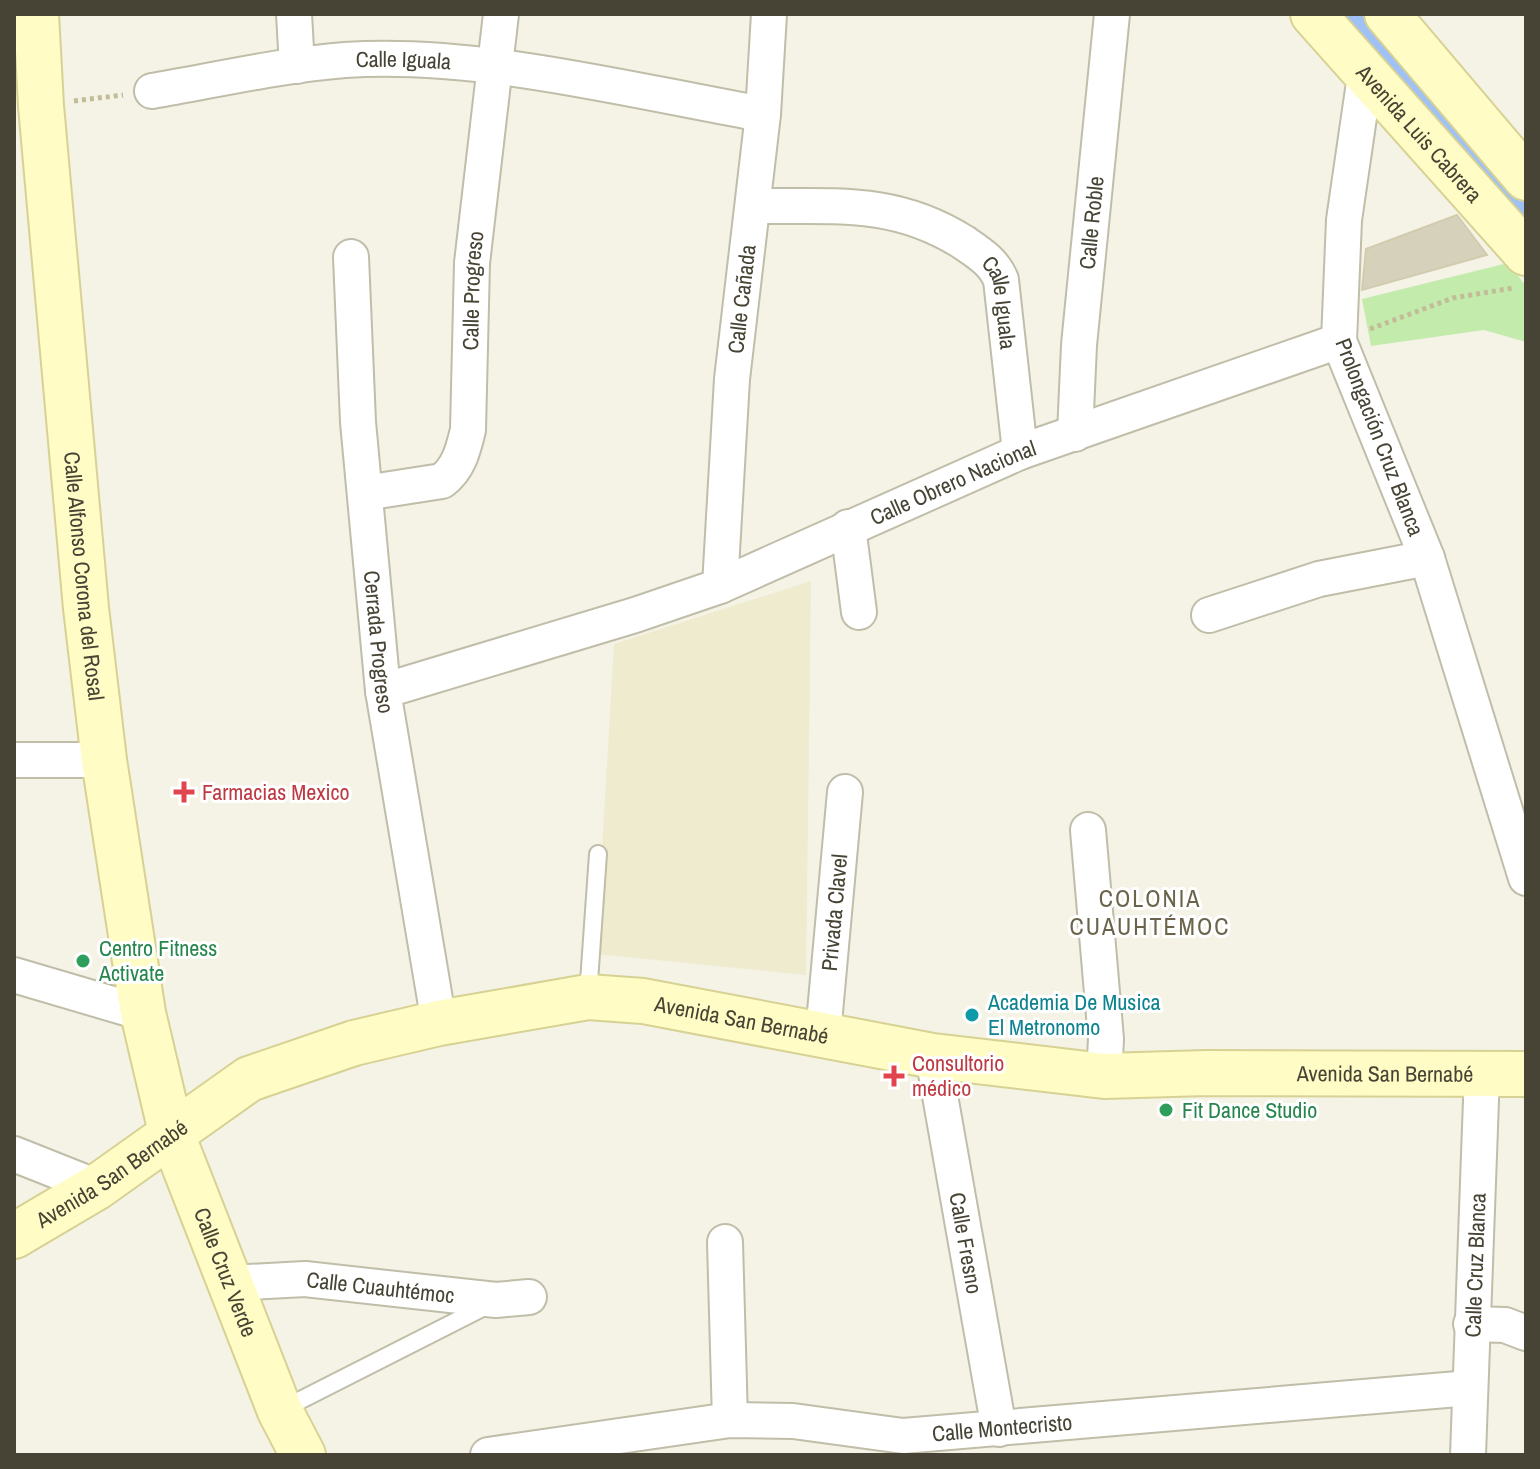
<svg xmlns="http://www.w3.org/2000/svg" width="1540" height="1469" viewBox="0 0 1540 1469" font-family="'Archivo Narrow',sans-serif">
<rect width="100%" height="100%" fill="#f4f3e6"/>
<path fill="#eeebcf" d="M811,581L806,975L596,954L614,644Z"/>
<path fill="#c2ebac" d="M1508,263L1526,286V342L1484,330L1371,346L1362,299Z"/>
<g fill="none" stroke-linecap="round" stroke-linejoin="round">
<path stroke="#9fc1f5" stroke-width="32" d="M1349,14L1526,217"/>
</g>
<path fill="#d6d1bb" stroke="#d2cbae" stroke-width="2" d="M1457,215L1487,255L1362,290L1366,249Z"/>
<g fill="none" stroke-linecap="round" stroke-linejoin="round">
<g stroke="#c0bda8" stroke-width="20">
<path id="lane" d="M588,996L598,854
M281,1410L488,1305"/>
</g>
<g stroke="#c0bda8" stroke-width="38">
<g id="street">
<path d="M294,14L297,66"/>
<path d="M1365,76L1344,220L1339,341L1427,558L1526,878"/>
<path id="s1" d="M152,91C216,80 281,65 345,60C478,51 632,91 763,114"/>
<path id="s2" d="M754,206C832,207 893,198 963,242C979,253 994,262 1001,280L1020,452"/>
<path id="s3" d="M351,257L358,422L383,691L439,1023"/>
<path id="s4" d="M1075,434L1079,345L1112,14"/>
<path id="s5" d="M365,493L442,481C459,468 463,450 468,430L472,263L501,14"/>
<path d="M848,527L859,612"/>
<path id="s6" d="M720,586L732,379L763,114L769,14"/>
<path d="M1209,615L1319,579L1427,558"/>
<path id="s7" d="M383,691L635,615L720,586L1020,452L1339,341"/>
<path d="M14,760H104"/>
<path d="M1088,830L1106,1039L1104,1076"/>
<path d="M14,975L143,1013"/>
<path id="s8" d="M823,1034L845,792"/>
<path id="s9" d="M933,1056L999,1429"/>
<path d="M14,1154L97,1187"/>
<path d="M725,1242L730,1420"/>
<path id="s10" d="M231,1283L305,1279L496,1300L529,1297"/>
<path d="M1471,1324L1505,1325L1526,1333"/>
<path id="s11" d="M488,1455L730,1420L793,1421L903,1436L1470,1388"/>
<path id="s12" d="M1468,1455L1482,1073"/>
</g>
</g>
<g stroke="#d7d293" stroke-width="48">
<g id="secondary">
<path id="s13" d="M36,14L41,106L86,608L104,760L143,1013L171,1132L280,1411L303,1455"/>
<path id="s14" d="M1313,14L1526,253"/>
<path d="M1387,14L1526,178"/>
<path id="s15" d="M14,1236L97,1187L249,1079L354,1043L439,1023L588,997L643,1001L933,1056L1104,1076L1206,1073L1526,1074"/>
</g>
</g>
<path stroke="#c3bc98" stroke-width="5" stroke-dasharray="4 4" stroke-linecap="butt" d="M74,101L123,95
M1370,329L1453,298L1513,288"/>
<use href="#lane" stroke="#fff" stroke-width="16"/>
<use href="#street" stroke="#fff" stroke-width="34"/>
<use href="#secondary" stroke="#fffcc5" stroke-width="44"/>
</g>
<g fill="#e0444e" stroke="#fff" stroke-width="3">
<path d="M180 780h8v8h8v8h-8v8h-8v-8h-8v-8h8z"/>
<path d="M890 1064h8v8h8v8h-8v8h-8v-8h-8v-8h8z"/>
</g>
<g fill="#2e9e5b" stroke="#fff" stroke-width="3">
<circle cx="83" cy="961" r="8"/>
<circle cx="1166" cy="1110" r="8"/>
</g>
<circle fill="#0f9aa8" stroke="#fff" stroke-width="3" cx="972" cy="1015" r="8"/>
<g text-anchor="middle" stroke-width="6" stroke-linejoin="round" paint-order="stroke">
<g font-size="22" fill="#474435" stroke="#fff">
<text dy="8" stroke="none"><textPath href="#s1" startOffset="254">Calle Iguala</textPath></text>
<text dy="8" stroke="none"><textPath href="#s14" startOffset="160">Avenida Luis Cabrera</textPath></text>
<text dy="8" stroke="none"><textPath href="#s4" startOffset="212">Calle Roble</textPath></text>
<text dy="8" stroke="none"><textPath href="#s5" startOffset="276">Calle Progreso</textPath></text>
<text dy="8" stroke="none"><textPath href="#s6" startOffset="288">Calle Cañada</textPath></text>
<text dy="8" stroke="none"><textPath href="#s2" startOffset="292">Calle Iguala</textPath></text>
<text transform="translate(1380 437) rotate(69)" y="8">Prolongación Cruz Blanca</text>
<text dy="8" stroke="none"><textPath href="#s7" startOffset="608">Calle Obrero Nacional</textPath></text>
<text dy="8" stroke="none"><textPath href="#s13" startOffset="564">Calle Alfonso Corona del Rosal</textPath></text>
<text dy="8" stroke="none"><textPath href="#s3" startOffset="386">Cerrada Progreso</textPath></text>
<text dy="8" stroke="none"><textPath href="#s8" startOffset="122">Privada Clavel</textPath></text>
<text dy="8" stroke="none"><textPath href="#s15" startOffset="788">Avenida San Bernabé</textPath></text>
<text dy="8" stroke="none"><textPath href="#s15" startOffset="1436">Avenida San Bernabé</textPath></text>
<text dy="8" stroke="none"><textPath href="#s15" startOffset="116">Avenida San Bernabé</textPath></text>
<text dy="8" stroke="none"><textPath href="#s9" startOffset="190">Calle Fresno</textPath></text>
<text dy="8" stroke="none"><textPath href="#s12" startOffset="190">Calle Cruz Blanca</textPath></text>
<text dy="8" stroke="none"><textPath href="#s13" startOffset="1278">Calle Cruz Verde</textPath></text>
<text dy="8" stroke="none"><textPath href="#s10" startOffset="150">Calle Cuauhtémoc</textPath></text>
<text dy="8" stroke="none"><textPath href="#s11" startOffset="518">Calle Montecristo</textPath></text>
</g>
<g font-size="22" fill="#be3a42" stroke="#fff" text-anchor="start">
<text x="202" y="800">Farmacias Mexico</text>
<text x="912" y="1071">Consultorio<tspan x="912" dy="25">médico</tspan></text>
</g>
<g font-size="22" fill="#27864d" stroke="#fff" text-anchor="start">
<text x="99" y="956">Centro Fitness<tspan x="99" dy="25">Activate</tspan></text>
<text x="1182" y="1118">Fit Dance Studio</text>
</g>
<g font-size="22" fill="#0d838f" stroke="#fff" text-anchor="start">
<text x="988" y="1010">Academia De Musica<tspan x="988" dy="25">El Metronomo</tspan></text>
</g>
<g font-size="24" letter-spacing="2" fill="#6b644b" stroke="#fff">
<text x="1150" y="907">COLONIA<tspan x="1150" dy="28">CUAUHTÉMOC</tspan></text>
</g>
</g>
<rect width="1540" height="1469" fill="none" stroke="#474435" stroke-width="32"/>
</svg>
